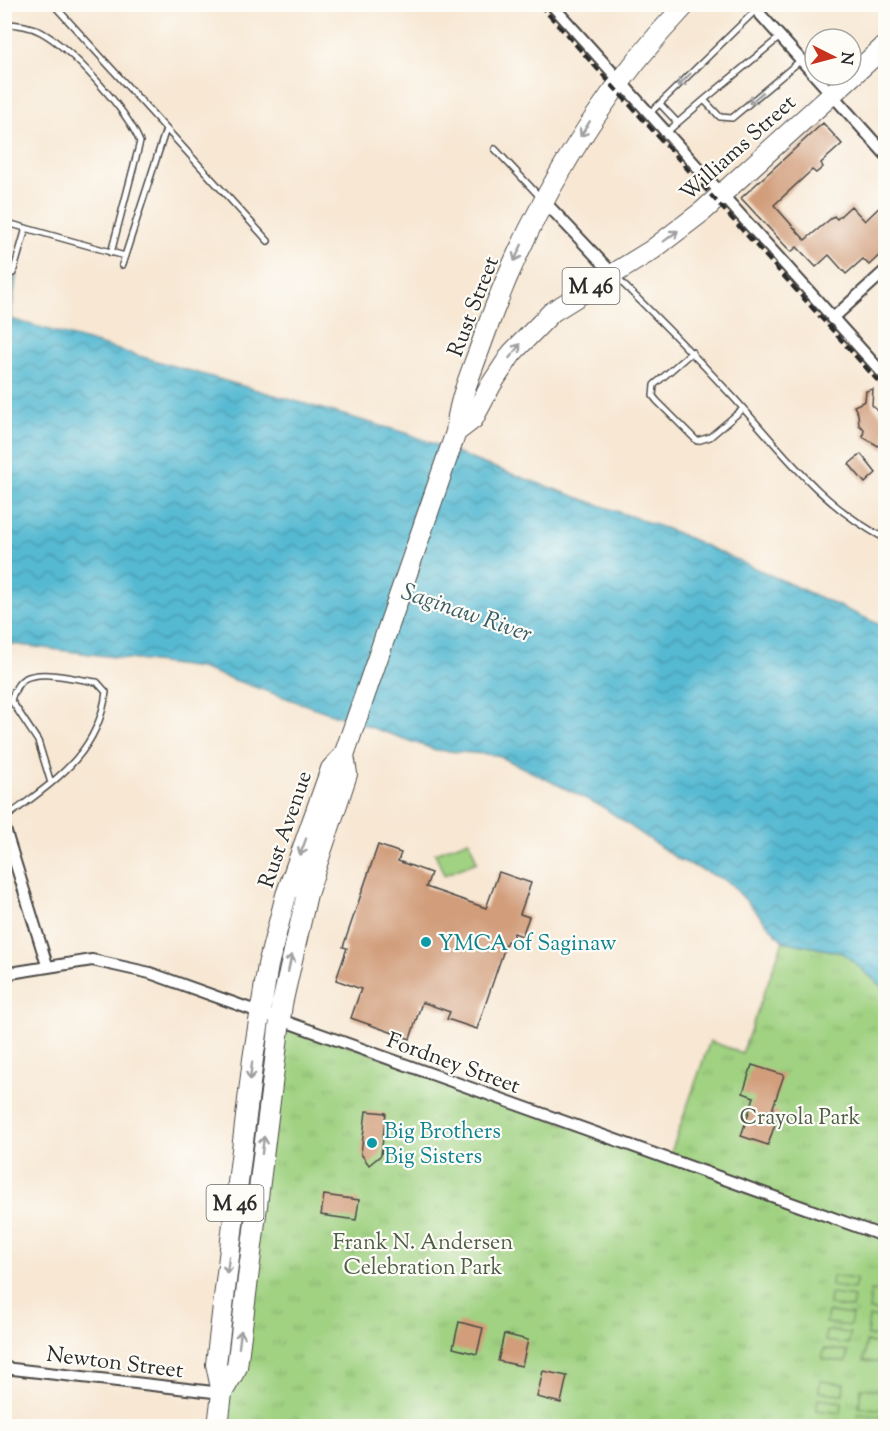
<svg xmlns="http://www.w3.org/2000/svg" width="890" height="1431" viewBox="0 0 890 1431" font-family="'Sorts Mill Goudy',serif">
<defs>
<pattern id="grass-tufts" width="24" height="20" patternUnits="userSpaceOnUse" patternTransform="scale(1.5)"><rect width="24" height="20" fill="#a0d282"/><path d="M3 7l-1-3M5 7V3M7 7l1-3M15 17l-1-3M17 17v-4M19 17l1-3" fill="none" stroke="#8ab470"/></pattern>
<pattern id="water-waves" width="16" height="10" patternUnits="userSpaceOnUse" patternTransform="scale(1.5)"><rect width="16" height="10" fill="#54b9d2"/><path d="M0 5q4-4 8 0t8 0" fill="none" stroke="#4697ab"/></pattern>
</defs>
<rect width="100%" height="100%" fill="#fdfcf7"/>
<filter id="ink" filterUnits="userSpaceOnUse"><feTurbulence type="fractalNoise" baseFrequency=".0167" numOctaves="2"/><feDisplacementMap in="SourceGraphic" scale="12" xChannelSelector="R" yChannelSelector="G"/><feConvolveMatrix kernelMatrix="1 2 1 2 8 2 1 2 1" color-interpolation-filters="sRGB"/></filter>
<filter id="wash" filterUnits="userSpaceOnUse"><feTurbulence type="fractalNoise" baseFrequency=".008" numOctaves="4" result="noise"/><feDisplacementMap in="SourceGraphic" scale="24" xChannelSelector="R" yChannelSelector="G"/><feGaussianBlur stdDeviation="1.35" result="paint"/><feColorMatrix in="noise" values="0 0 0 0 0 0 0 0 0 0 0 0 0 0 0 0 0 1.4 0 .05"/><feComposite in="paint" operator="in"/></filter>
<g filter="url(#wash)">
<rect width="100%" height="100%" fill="#f7e7d3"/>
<path fill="url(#grass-tufts)" stroke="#667e56" stroke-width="1.5" d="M783,941L843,953L885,989V1426H218L237,1367L279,1020L668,1161L710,1041L742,1053Z"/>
<path fill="#a0d282" stroke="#667e56" stroke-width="1.5" d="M469,840L477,862L444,875L435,853Z
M832,1276L856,1279L854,1289L831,1286Z
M871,1291L885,1293V1312L869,1310Z
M830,1294L854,1297L852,1308L829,1305Z
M828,1312L852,1315L850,1326L826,1323Z
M869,1317L885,1318V1337L867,1336Z
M826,1331L850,1333L848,1344L825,1341Z
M866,1342L885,1344V1363L864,1361Z
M824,1349L848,1351L846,1362L822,1359Z
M820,1381L844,1384L843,1394L819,1392Z
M861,1388L885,1391V1410L859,1407Z
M818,1399L842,1402L841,1413L817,1410Z
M858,1414L885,1417V1426H856Z"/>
<path fill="url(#water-waves)" stroke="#40727e" stroke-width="1.5" d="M4,274L16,276L11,319L409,434L481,463L675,532L885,627V989L843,953L783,941L729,882L678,859L603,807L497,755L436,750L200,668L5,643Z"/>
<g id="blocks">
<path fill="#d19d7a" d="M823,123L842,144L821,163L823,167L816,173L812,170L774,205L805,240L834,216L837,219L851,206L865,221L885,202V250L869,265L863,259L846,274L829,255L816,267L797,247L791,252L741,198Z
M873,389L872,405L885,418V450L863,437L864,429L859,425L858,414L854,406L865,401L866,391Z
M861,454L876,473L865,483L849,464Z
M378,845L401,853L398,861L431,873L426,887L486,908L499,872L531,883L520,914L529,917L522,936L514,933L511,943L507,941L477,1029L447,1019L450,1012L422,1002L410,1039L351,1018L361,989L336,980L347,948L343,947Z
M752,1065L784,1075L772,1110L779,1112L768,1145L741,1136L754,1097L743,1093Z
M366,1111L386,1113L381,1155L369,1165L361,1154Z
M324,1195L359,1200L356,1220L321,1215Z
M459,1322L483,1328L477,1354L453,1348Z
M504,1334L528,1340L522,1366L498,1361Z
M543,1371L567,1376L561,1403L537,1397Z"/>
</g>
</g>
<g filter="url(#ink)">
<use href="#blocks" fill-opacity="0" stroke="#4a4744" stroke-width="1.5"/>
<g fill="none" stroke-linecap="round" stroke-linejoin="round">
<g stroke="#4a4744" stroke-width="8">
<path id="lane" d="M53,4L268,241
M4,24C17,24 30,26 41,32C72,49 126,109 140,142L111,253
M780,37L704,100L720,117L732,118L801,60
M660,104L677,122
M650,113L756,10
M667,132L704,100
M495,149L541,198
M4,222L125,256
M4,233L7,223
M122,265L166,129
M13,273L26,228
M616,277C656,316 695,356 733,397C782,451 820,505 886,539
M692,352L654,385L653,396L657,401L697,441L710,437L743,409
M4,819C51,783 98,756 106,692L97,682C77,680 43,669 24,679C17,683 14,692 11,700L38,741L51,783"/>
</g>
<g stroke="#4a4744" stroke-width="14">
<path id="street" d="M551,4L886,377
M751,4L886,155
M544,201L612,273
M832,319L886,270
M4,826L47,965
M4,974L92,960L150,973L886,1237
M4,1368L222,1393"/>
</g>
<g stroke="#4a4744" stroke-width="22">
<path id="highway" d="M456,432L473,419L491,385L512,353L552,312L652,250L703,211L886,45
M222,1393L237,1367L282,1004L307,894L347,774L344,755
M218,1426L222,1393L216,1364L253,1059L268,965L286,895L331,769L344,755L456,432C458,402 471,373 481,345C525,218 593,102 686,4"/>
</g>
<use href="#lane" stroke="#fff" stroke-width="5"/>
<use href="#street" stroke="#fff" stroke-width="10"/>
<use href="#highway" stroke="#fff" stroke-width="20"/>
<path stroke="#2b2b2b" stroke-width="4" stroke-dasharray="9 4.5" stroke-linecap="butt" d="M539,4L886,390"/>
</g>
<defs><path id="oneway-shaft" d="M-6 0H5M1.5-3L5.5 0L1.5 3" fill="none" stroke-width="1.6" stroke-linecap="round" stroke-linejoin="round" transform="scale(1.5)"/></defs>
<g stroke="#a0a0a0">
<use href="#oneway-shaft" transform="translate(684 80) rotate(136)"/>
<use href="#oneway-shaft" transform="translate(756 98) rotate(140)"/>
<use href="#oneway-shaft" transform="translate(585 129) rotate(122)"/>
<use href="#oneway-shaft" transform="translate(671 236) rotate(-37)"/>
<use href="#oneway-shaft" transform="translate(518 253) rotate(115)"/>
<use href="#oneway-shaft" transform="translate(515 351) rotate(-52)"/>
<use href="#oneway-shaft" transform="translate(303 847) rotate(110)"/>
<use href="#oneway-shaft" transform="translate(290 963) rotate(-78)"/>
<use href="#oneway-shaft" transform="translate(251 1071) rotate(97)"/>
<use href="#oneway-shaft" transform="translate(263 1145) rotate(-83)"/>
<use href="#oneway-shaft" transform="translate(228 1265) rotate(97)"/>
<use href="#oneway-shaft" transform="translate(240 1339) rotate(-83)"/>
</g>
</g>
<g fill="#0f9aa8" stroke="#fdfcf7" stroke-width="2">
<circle cx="426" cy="942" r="6"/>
<circle cx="372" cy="1143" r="6"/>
</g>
<g text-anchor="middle" stroke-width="4.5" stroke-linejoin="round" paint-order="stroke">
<g fill="#fdfcf7" stroke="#6a6a68" stroke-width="1.5">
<rect x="562.5" y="268" width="57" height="36" rx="4.5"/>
<rect x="206.5" y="1185" width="57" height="36" rx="4.5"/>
</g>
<g font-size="21" font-weight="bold" fill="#2b2b2b">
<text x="591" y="293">M 46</text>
<text x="235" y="1210">M 46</text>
</g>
<g font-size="22" fill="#2b2b2b" stroke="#fdfcf7">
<text transform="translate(737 147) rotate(-42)" y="8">Williams Street</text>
<text transform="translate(472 306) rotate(-69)" y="8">Rust Street</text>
<text transform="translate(284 829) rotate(-71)" y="8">Rust Avenue</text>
<text transform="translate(454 1062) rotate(20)" y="8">Fordney Street</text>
<text transform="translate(115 1361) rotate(7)" y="8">Newton Street</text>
</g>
<g font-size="22" fill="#0d838f" stroke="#fdfcf7" text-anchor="start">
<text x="438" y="950">YMCA of Saginaw</text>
<text x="384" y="1138">Big Brothers<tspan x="384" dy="25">Big Sisters</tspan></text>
</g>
<g font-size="22" fill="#4e5d45" stroke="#fdfcf7">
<text x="800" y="1124">Crayola Park</text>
<text x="423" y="1249">Frank N. Andersen<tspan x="423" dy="25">Celebration Park</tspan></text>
</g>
<g font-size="24" font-style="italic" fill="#395d65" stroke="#fdfcf7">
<text transform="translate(467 612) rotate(19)" y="8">Saginaw River</text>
</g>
</g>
<rect width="890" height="1431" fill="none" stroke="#fdfcf7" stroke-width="24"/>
<g transform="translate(833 57) rotate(96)"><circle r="28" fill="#fdfcf7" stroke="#a9a8a5" stroke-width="1.5"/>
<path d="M0-4.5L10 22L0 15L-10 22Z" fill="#c8321e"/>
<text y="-9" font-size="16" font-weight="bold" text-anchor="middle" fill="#2b2b2b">N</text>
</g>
</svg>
